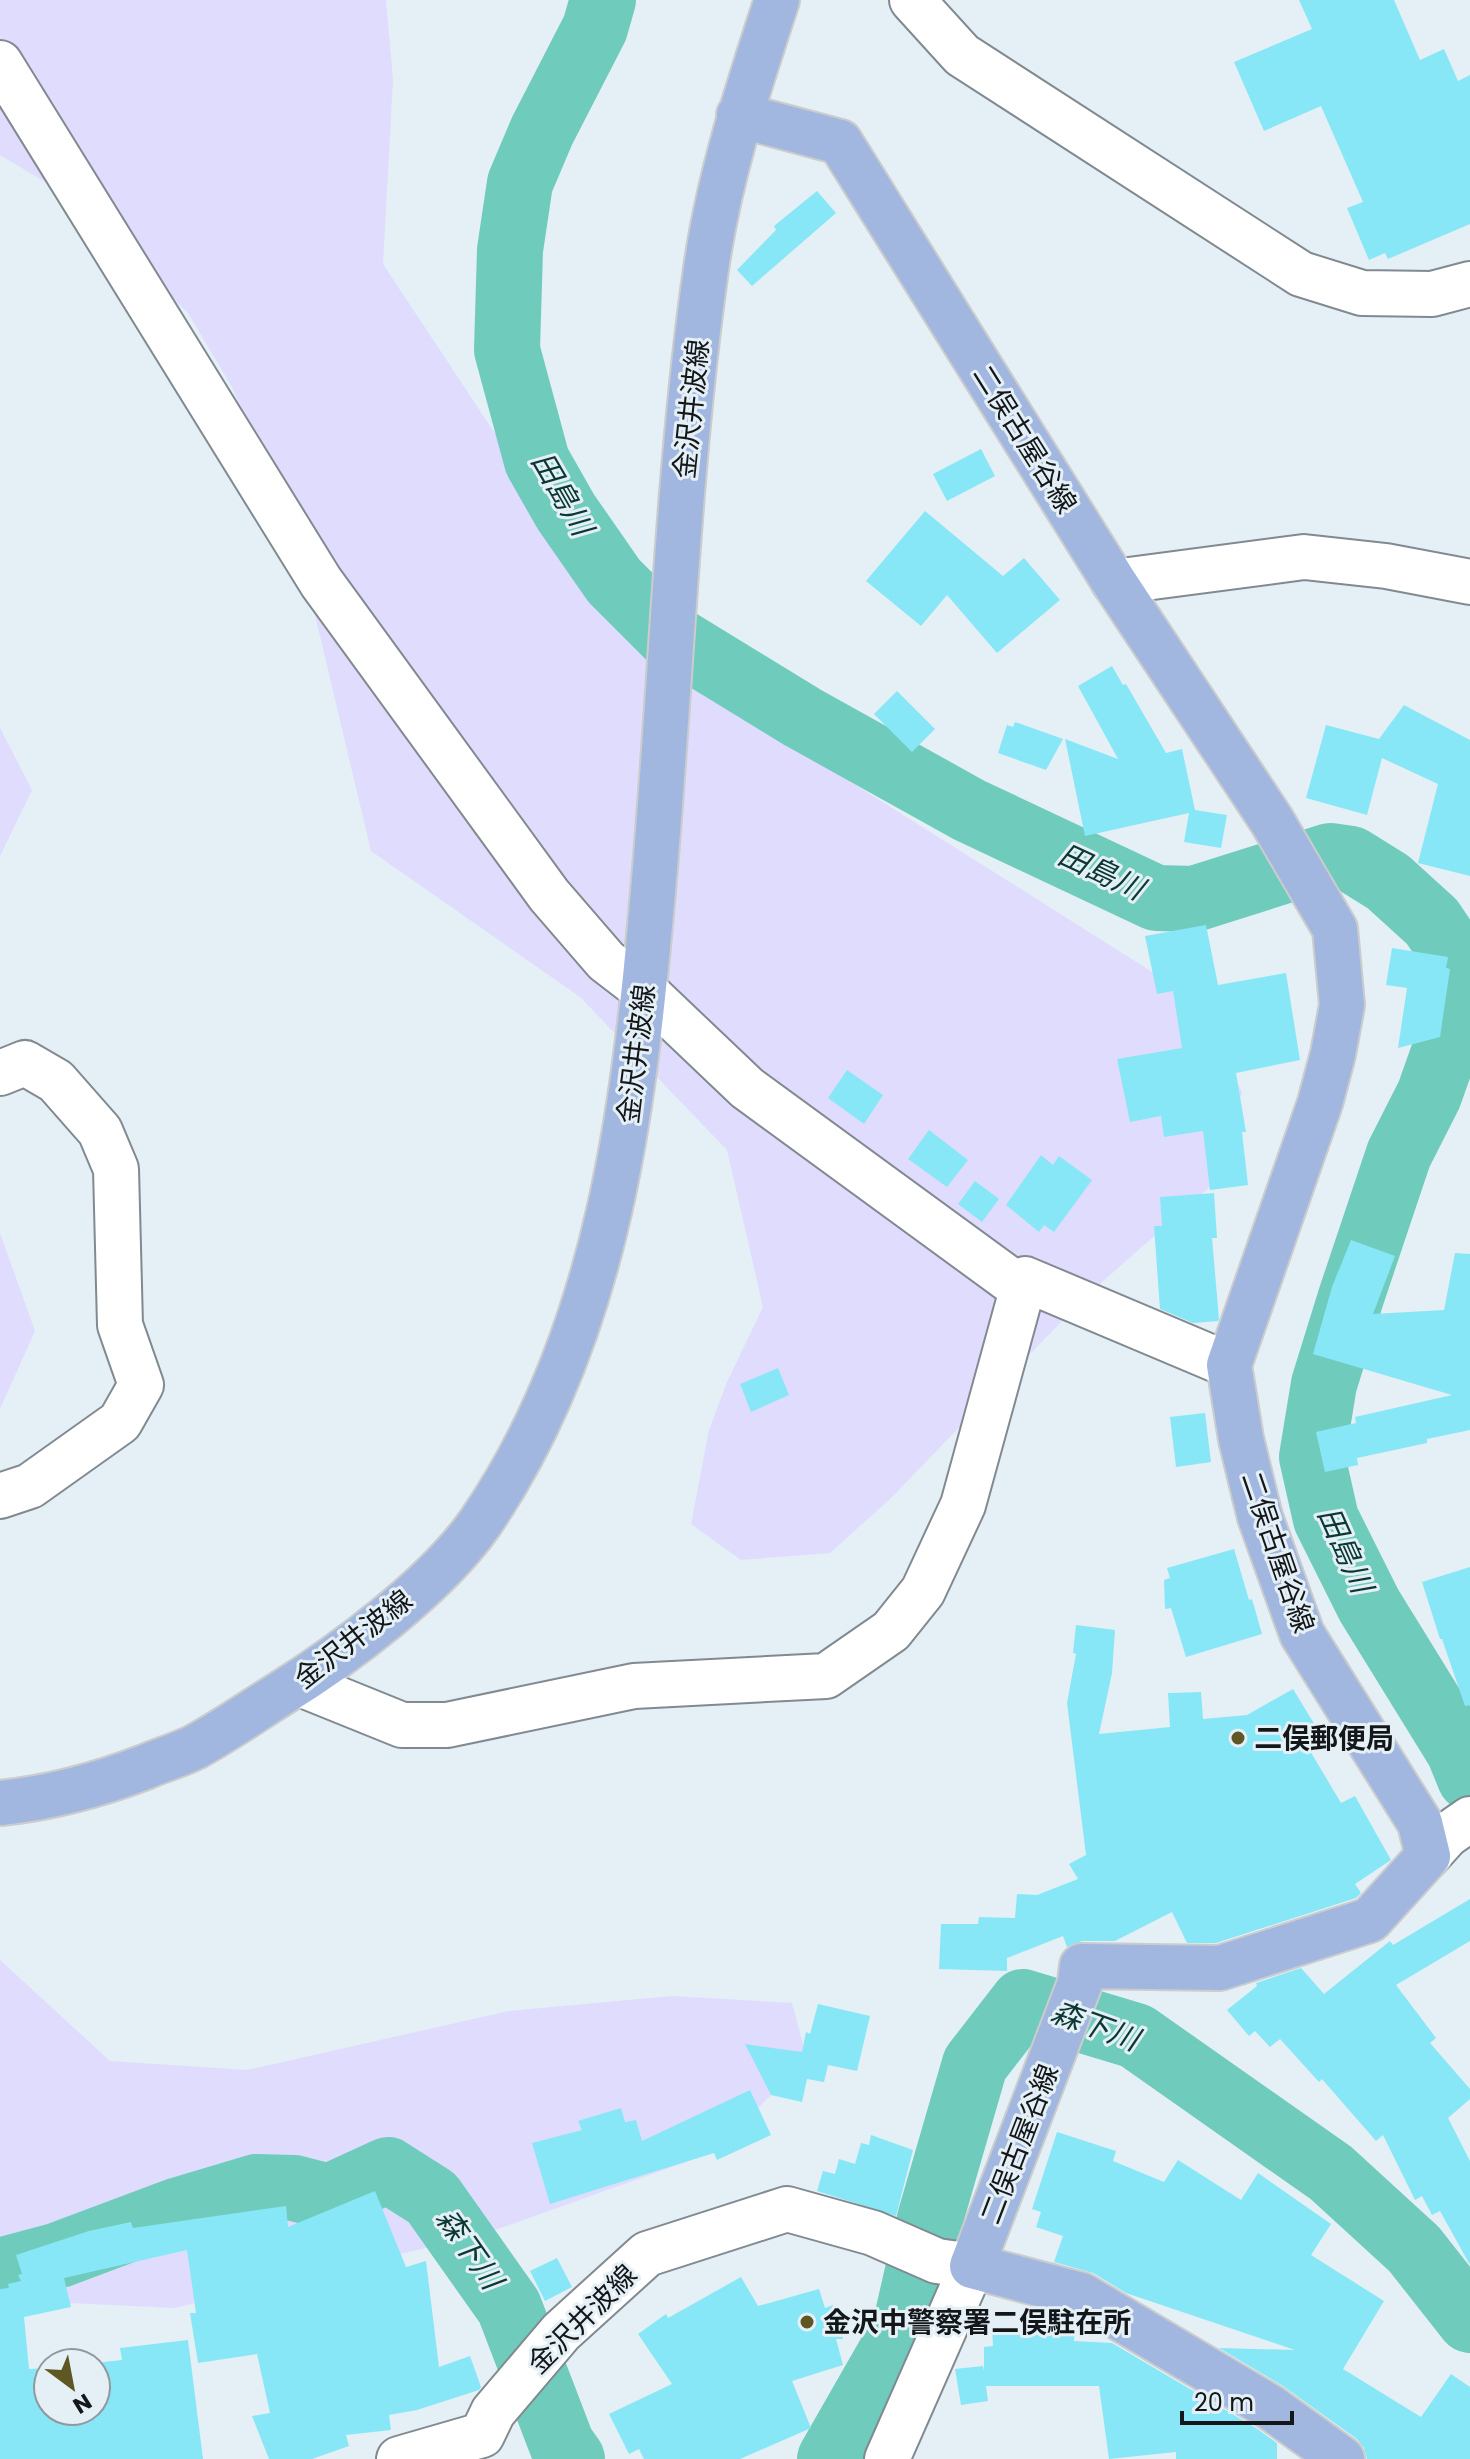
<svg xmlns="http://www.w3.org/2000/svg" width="1470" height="2459" viewBox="0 0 1470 2459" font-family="Poppins,'Noto Sans JP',sans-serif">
<rect width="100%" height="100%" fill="#e5eff6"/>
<path fill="#e0dcfe" d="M0,0H386L393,80L383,264L572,550L851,782L1195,999L1242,1092L1219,1179L1085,1297L890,1499L830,1553L741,1560L691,1524L709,1430L727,1382L763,1307L727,1150L580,997L371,851L298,543L232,387L188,313L74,199L0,155Z
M0,728L32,790L0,856Z
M0,1233L35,1331L0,1409Z
M0,1960L110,2061L247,2070L509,2011L672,1996L792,2003L807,2059L714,2152L484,2234L175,2308L3,2300L0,2298Z"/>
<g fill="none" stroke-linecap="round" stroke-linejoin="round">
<path stroke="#6fccbc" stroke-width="66" d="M603,0L595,28L542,131L520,183L510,250L507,350L537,461L566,512L614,581L668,635L802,717L969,810L1156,898L1194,899L1330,856L1351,859L1388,882L1432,922L1456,958V1019L1429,1095L1399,1154L1351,1297L1324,1384L1312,1457L1326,1519L1369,1605L1459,1751L1470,1778
M0,2271L59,2255L179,2210L256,2187L294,2188L329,2197L388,2170L432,2198L509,2307L562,2445L572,2459
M830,2459L905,2328L930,2219L975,2064L1023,2002L1136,2036L1331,2173L1414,2249L1470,2320"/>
</g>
<path fill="#88e7f6" d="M1299,0H1394L1420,60L1444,49L1458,81L1470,75V224L1388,259L1385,253L1369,260L1347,208L1363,202L1321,106L1264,131L1234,62L1312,29Z
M817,191L836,213L752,286L737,270L776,230L774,226Z
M981,449L995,476L947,501L933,474Z
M925,511L1003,576L1024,558L1060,600L997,653L947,595L921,626L866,581Z
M1112,666L1123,685L1126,684L1166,753L1182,749L1195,810L1227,815L1221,848L1184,842L1189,813L1085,836L1065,739L1118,759L1078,686Z
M897,691L935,729L912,752L874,714Z
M1404,705L1470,740V876L1418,863L1438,784L1382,758L1367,815L1306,798L1326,725L1379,739Z
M1015,722L1063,739L1046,770L998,753L1007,725L1013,727Z
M1206,925L1218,985L1286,973L1300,1060L1236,1073L1246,1132H1242L1248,1185L1210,1190L1203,1131L1164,1137L1161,1116L1130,1122L1117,1059L1182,1048L1173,991L1157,994L1145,936Z
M1392,948L1448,957L1446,968L1450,969L1440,1037L1398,1048L1407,988L1386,985Z
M847,1070L883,1095L864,1124L828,1098Z
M929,1130L968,1160L947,1187L908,1159Z
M1041,1155L1053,1165L1059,1156L1092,1180L1054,1232L1044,1225L1039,1232L1006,1205Z
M975,1181L999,1199L982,1222L958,1204Z
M1214,1193L1217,1238H1212L1219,1319L1218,1321L1193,1323L1160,1309L1154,1226H1162L1160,1197Z
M1351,1240L1395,1256L1373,1314L1444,1310L1455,1253L1470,1254V1430L1427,1439V1443L1357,1458L1358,1465L1325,1472L1316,1432L1356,1423L1355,1417L1452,1395L1313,1354L1332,1287Z
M778,1368L789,1395L751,1412L740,1384Z
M1205,1413L1211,1462L1176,1467L1170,1417Z
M1234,1549L1249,1600L1252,1599L1262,1634L1186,1657L1171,1608L1165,1609L1164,1580L1170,1578L1167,1568Z
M1470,1567V1705L1465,1706L1442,1639H1440L1422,1582Z
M1076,1625L1115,1630L1112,1673L1099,1734L1170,1727L1168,1693L1201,1692L1203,1719L1247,1715L1293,1689L1318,1730L1303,1739L1341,1803L1355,1796L1391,1860L1355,1884L1361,1893L1356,1898L1216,1943H1187L1172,1912L1115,1941H1082L1067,1947L1063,1936L1007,1958V1971L939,1969L941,1924H978L979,1917L1015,1918L1017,1894L1037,1895L1078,1879L1069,1864L1086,1855L1067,1703L1076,1654L1073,1653Z
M1470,1899V1941L1396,1985L1436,2038L1430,2043L1470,2089V2099L1448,2118L1470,2161V2265L1440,2211L1432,2215L1422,2196L1415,2200L1383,2135L1376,2141L1322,2079L1319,2082L1280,2039L1270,2047L1255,2031L1249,2036L1227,2010L1257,1986L1256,1983L1301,1968L1324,1994L1390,1941L1393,1945Z
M818,2004L870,2016L857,2071L828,2065L824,2082L807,2079L802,2102L771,2095L745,2044L802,2052L806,2032L810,2034Z
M750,2090L771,2135L717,2160L714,2153L550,2204L532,2143L582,2130L578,2121L621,2108L625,2122L636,2120L642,2141Z
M1057,2132L1116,2151L1113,2161L1164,2182L1178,2160L1241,2200L1258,2173L1331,2224L1311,2255L1384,2301L1343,2369L1421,2417L1451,2374L1470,2387V2459H1367L1364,2448L1357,2439L1283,2386L1219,2348L1295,2350L1126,2293L1093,2273L1054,2262L1063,2236L1036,2227L1041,2212L1032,2209Z
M871,2135L913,2150L896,2216L817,2191L823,2171L835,2174L839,2159L855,2164L861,2143L869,2145Z
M375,2191L406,2267L426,2261L439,2367L470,2356L481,2387L479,2390L417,2410L389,2415L391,2430L346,2435L349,2446L312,2459H269L252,2416L270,2413L257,2354L198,2363L190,2313H196L187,2250L64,2278L71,2307L24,2317L29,2369L48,2368V2411H96V2363H94L122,2360L120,2348L188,2340L203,2459H0V2289L9,2288L8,2284L21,2281L18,2275L22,2274L16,2255L89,2231L131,2222L133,2228L286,2206L288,2227Z
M557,2258L572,2287L545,2301L530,2271Z
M741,2277L758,2306L819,2289L825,2308L833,2305L843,2339H836L843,2365L792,2381L811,2428L740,2459H644L639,2449L629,2454L609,2414L672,2384L638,2334L666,2314L668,2318Z
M992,2328L1075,2330L1074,2341L1112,2343L1256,2428L1277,2443V2459H1176V2452L1109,2459L1099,2386H986L988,2401L961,2405L955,2369L983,2366L984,2371V2347L993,2346Z"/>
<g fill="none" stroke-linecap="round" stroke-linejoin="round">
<g stroke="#818a90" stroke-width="48">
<path id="minor" d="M912,0L962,55L1301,274L1362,293L1432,294L1470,284
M0,63L321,582L549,895L606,961L645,991L747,1088L1022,1289
M1114,582L1304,557L1386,566L1470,582
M0,1073L25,1063L56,1081L100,1131L116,1169L120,1325L141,1385L120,1422L30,1486L0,1496
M298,1683L402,1725H447L634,1686L826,1676L891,1631L923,1591L963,1505L1025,1279L1229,1365
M1428,1856L1447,1835L1470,1819
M399,2459L482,2435L493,2412L561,2332L647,2254L787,2209L873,2233L937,2261L972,2266L887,2459"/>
</g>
<g stroke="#cbcccc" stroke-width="48">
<path id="major" d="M739,115L840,142L1114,582L1272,821L1335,929L1342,1005L1333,1054L1320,1103L1229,1365L1241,1439L1260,1517L1302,1634L1420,1823L1428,1856L1370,1920L1220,1968L1082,1966L1080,1983L972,2266L1081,2295L1270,2407L1342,2459
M0,1803C50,1798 98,1785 145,1767C161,1760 179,1755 195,1747C223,1732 250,1713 277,1696C342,1656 436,1586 480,1523C612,1330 636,1094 655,868C672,668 678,467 706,269C719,177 748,88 777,0"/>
</g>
<use href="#minor" stroke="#fff" stroke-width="44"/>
<use href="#major" stroke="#a2b7e0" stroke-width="44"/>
</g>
<g fill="#5f5723" stroke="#e5eff6" stroke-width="3">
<circle cx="1238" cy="1738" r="8"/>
<circle cx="807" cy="2322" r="8"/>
</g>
<g text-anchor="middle" stroke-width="6" stroke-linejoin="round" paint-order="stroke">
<g font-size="28" fill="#131719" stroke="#e5eff6">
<text transform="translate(691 409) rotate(-84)" y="10">金沢井波線</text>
<text transform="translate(1025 439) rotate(58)" y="10">二俣古屋谷線</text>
<text transform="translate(636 1054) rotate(-83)" y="10">金沢井波線</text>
<text transform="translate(1278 1552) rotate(71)" y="10">二俣古屋谷線</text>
<text transform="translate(353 1639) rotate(-38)" y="10">金沢井波線</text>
<text transform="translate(1019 2144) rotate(-69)" y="10">二俣古屋谷線</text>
<text transform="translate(582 2319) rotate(-45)" y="10">金沢井波線</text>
</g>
<g font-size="28" font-weight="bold" fill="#131719" stroke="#e5eff6" text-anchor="start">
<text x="1254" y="1748">二俣郵便局</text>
<text x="823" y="2332">金沢中警察署二俣駐在所</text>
</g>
<g font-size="30" font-style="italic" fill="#0b3832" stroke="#e5eff6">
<text transform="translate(562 494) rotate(60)" y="10">田島川</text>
<text transform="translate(1101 872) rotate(25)" y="10">田島川</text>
<text transform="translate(1345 1550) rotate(66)" y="10">田島川</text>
<text transform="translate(1095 2026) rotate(20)" y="10">森下川</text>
<text transform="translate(469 2249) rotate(55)" y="10">森下川</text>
</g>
</g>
<g transform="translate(72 2387) rotate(148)"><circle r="38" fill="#e5eff6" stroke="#91999e" stroke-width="2"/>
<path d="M0-6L14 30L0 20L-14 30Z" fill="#5f5723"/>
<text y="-12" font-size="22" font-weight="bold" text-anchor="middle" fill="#131719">N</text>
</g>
<path d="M1182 2411v12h110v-12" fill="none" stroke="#131719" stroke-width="4"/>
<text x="1194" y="2411" font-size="24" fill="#131719" stroke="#e5eff6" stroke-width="6" paint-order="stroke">20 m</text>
</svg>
